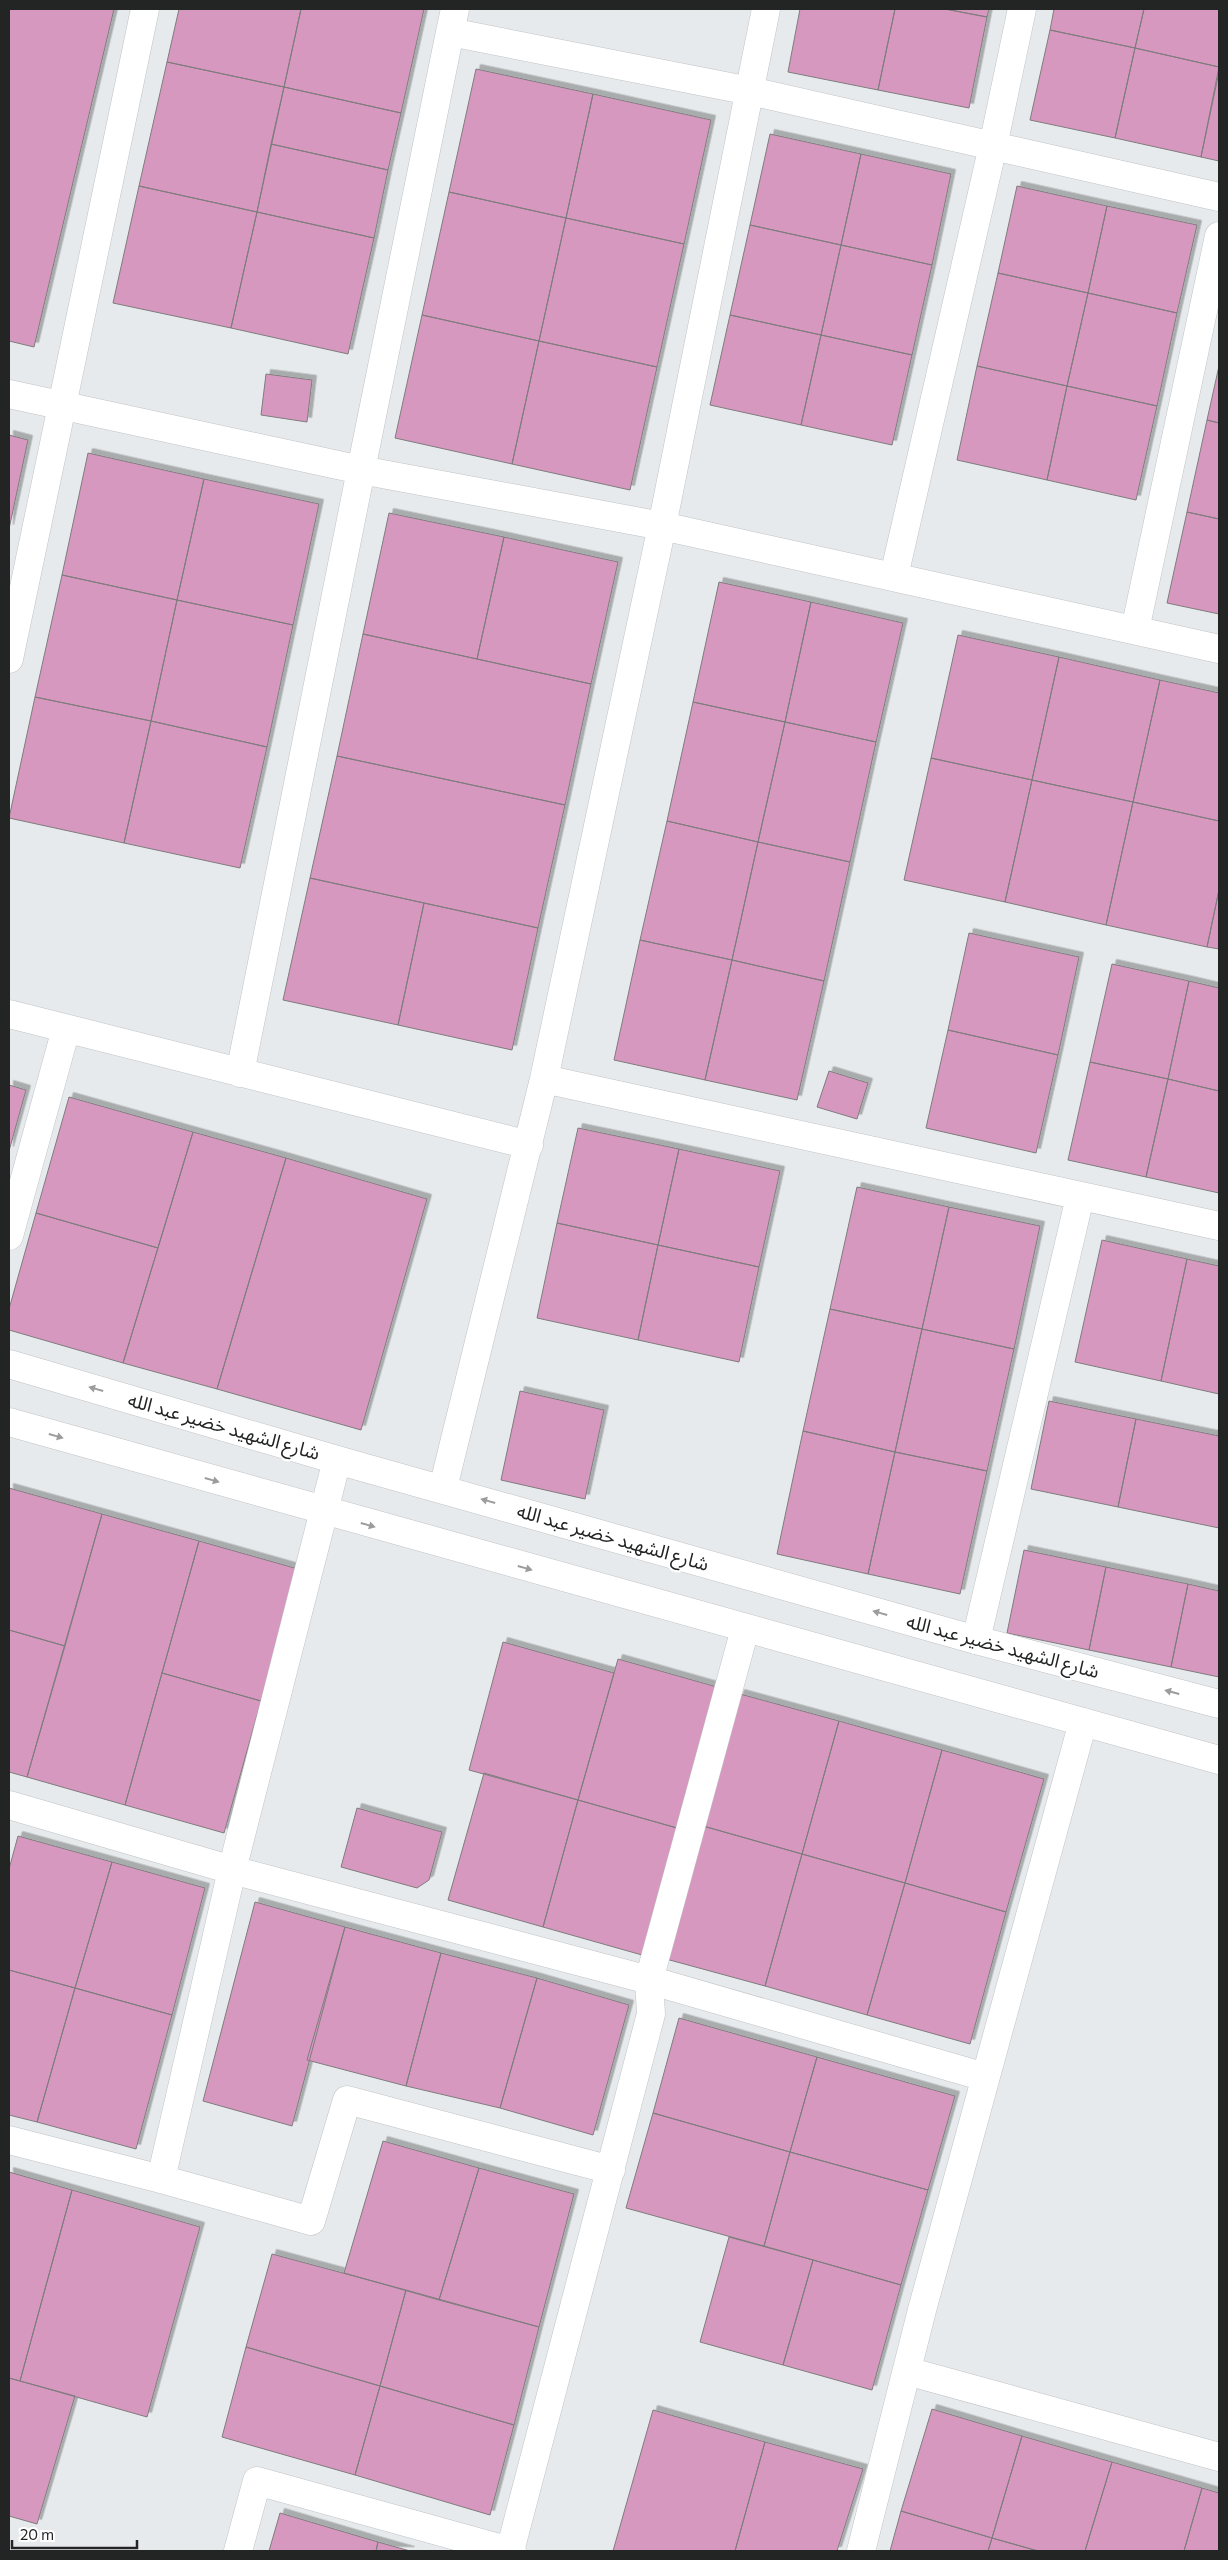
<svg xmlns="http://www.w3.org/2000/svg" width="1228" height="2560" viewBox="0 0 1228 2560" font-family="Commissioner,'Noto Sans Arabic',sans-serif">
<defs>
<filter id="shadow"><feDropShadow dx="4.5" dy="-4.5" stdDeviation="0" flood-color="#0004"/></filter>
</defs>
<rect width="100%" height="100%" fill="#e7eaec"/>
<path fill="#d798bf" stroke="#7f7c7e" filter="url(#shadow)" d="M9,9H114L34,347L9,341Z
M179,9H301L284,87L167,62Z
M301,9H424L401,113L284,87Z
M800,9H895L878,90L788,72Z
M895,9H945L987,17L969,108L878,90Z
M945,9H989L987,17Z
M1054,9H1144L1135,48L1050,30Z
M1144,9H1219V67L1135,48Z
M1050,30L1135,48L1115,138L1030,120Z
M1135,48L1219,67L1201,157L1115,138Z
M167,62L284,87L257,212L139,186Z
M476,69L593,94L566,218L449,192Z
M1219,72V161L1201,157Z
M284,87L401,113L388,170L271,144Z
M593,94L711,120L684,244L566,218Z
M770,134L861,154L841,245L750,225Z
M271,144L388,170L374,238L257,212Z
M861,154L951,174L932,265L841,245Z
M139,186L257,212L231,328L113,303Z
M1017,186L1107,206L1088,293L998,273Z
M449,192L566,218L539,341L422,315Z
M1107,206L1197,225L1177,313L1088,293Z
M257,212L374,238L348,354L231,328Z
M566,218L684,244L657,367L539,341Z
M750,225L841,245L821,335L730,315Z
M841,245L932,265L912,355L821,335Z
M998,273L1088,293L1067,386L977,366Z
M1088,293L1177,313L1157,406L1067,386Z
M422,315L539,341L512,464L395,438Z
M730,315L821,335L801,425L710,405Z
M821,335L912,355L892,445L801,425Z
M539,341L657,367L630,490L512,464Z
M977,366L1067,386L1047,480L957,460Z
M1219,366V423L1207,420Z
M266,374L312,380L307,422L261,415Z
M1067,386L1157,406L1136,500L1047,480Z
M1207,420L1219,423V519L1187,512Z
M9,435L28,440L9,529Z
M88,453L204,479L177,600L62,575Z
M204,479L319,504L293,625L177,600Z
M1187,512L1219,519V614L1167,603Z
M389,513L504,537L477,659L363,634Z
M504,537L618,562L591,684L477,659Z
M62,575L177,600L151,721L35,697Z
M719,582L811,602L785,722L693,702Z
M177,600L293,625L267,747L151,721Z
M811,602L903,623L876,742L785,722Z
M363,634L591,684L565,805L337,756Z
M958,635L1059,657L1032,780L931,758Z
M1059,657L1160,680L1133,802L1032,780Z
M1160,680L1219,693V821L1133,802Z
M35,697L151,721L124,843L9,818Z
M693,702L785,722L758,842L667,821Z
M151,721L267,747L240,868L124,843Z
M785,722L876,742L850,862L758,842Z
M337,756L565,805L538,928L310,878Z
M931,758L1032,780L1005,902L904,880Z
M1032,780L1133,802L1106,925L1005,902Z
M1133,802L1219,821V890L1207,947L1106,925Z
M667,821L758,842L732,960L640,940Z
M758,842L850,862L824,981L732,960Z
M310,878L424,903L398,1025L283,1000Z
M1219,890V949L1207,947Z
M424,903L538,928L512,1050L398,1025Z
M969,933L1079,957L1058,1055L948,1030Z
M640,940L732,960L705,1080L614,1060Z
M732,960L824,981L797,1100L705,1080Z
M1112,964L1189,981L1168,1079L1090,1062Z
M1189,981L1219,988V1091L1168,1079Z
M948,1030L1058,1055L1036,1153L926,1128Z
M1090,1062L1168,1079L1146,1177L1068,1160Z
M829,1071L868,1083L857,1119L817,1107Z
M1168,1079L1219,1091V1193L1146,1177Z
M9,1085L26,1090L9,1151Z
M69,1097L193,1132L158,1248L36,1213Z
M578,1128L679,1149L658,1245L557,1223Z
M193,1132L286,1158L217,1389L123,1363Z
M679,1149L780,1171L759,1267L658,1245Z
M286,1158L427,1199L361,1430L217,1389Z
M857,1187L949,1207L922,1329L830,1309Z
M949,1207L1040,1226L1014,1349L922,1329Z
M36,1213L158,1248L123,1363L9,1330V1309Z
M557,1223L658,1245L638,1340L537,1318Z
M1102,1240L1187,1259L1161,1381L1075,1362Z
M658,1245L759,1267L739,1362L638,1340Z
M1187,1259L1219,1266V1394L1161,1381Z
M830,1309L922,1329L895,1452L803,1431Z
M922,1329L1014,1349L987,1471L895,1452Z
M520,1391L604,1410L585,1499L501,1480Z
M1049,1401L1136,1419L1118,1507L1031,1489Z
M1136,1419L1219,1436V1528L1118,1507Z
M803,1431L895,1452L868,1574L777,1554Z
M895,1452L987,1471L960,1594L868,1574Z
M9,1488L102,1514L65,1646L9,1630Z
M102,1514L199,1541L125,1805L27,1777Z
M199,1541L298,1569L261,1701L162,1673Z
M1024,1550L1106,1567L1089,1650L1007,1633Z
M1106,1567L1188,1584L1171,1667L1089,1650Z
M1188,1584L1219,1591V1677L1171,1667Z
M9,1630L65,1646L27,1777L9,1772Z
M503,1642L614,1673L578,1800L469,1770Z
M618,1659L717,1687L677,1828L578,1800Z
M162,1673L261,1701L224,1833L125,1805Z
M740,1694L839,1721L802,1854L703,1826Z
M839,1721L942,1750L905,1883L802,1854Z
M942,1750L1044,1779L1006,1912L905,1883Z
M484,1773L578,1800L543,1927L448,1900Z
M578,1800L677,1828L642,1955L543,1927Z
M357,1808L442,1832L429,1880L417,1888L341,1867Z
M703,1826L802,1854L765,1986L666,1959Z
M18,1836L112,1862L75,1988L9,1970V1869Z
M802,1854L905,1883L867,2015L765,1986Z
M112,1862L205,1888L172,2015L75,1988Z
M905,1883L1006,1912L970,2044L867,2015Z
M255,1902L345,1927L292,2126L203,2101Z
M345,1927L441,1953L406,2086L307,2060Z
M441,1953L537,1978L500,2108L406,2086Z
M9,1970L75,1988L37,2122L9,2115Z
M537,1978L629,2005L593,2135L500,2108Z
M75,1988L172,2015L136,2149L37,2122Z
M679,2018L817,2057L790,2152L653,2113Z
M817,2057L955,2096L928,2190L790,2152Z
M653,2113L790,2152L764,2246L626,2208Z
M383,2141L479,2168L439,2300L344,2273Z
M790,2152L928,2190L901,2285L764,2246Z
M479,2168L574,2194L539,2327L439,2300Z
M9,2172L72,2190L20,2381L9,2378Z
M72,2190L200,2227L147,2417L20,2381Z
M729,2237L813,2260L783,2365L700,2342Z
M272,2254L406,2290L380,2386L246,2347Z
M813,2260L901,2285L872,2390L783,2365Z
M406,2290L539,2327L514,2425L380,2386Z
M246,2347L380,2386L355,2475L222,2437Z
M9,2378L75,2396L37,2524L9,2516Z
M380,2386L514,2425L490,2515L355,2475Z
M932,2409L1022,2436L992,2538L901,2511Z
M653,2410L765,2442L735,2551H613Z
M1022,2436L1112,2462L1085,2551H1038L992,2538Z
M765,2442L863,2469L837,2551H735Z
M1112,2462L1202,2488L1184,2551H1085Z
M1202,2488L1219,2493V2551H1184Z
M901,2511L992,2538L988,2551H890Z
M280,2513L378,2542L376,2551H269Z
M992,2538L1038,2551H988Z
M378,2542L410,2551H376Z"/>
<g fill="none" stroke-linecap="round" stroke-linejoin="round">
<g stroke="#c0c3c5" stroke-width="29">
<path id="street" d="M450,32L455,9
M9,394L361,470L450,32L750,91L1219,197
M894,576L993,146L1022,9
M1135,630L1219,236
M9,659L145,9
M9,1014L529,1145
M240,1073L361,470L662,526L1219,649
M544,1079L1219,1226
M9,1236L66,1029
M443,1488L544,1079L662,526L766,9
M976,1640L1080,1197
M9,1805L232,1870L649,1980L985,2077
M9,2140L161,2179L311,2221L347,2100L611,2170
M161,2179L232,1870L337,1460
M907,2371L1219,2457
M238,2551L257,2481L510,2551
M512,2551H510L651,2014L649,1980L745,1629
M861,2551L922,2310L1083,1722"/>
</g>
<g stroke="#c0c3c5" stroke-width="29">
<path id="secondary" d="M9,1364L337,1460L976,1640L1219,1704
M9,1422L1219,1760"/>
</g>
<use href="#street" stroke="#fff" stroke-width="28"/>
<use href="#secondary" stroke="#fff" stroke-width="28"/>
</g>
<defs><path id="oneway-solid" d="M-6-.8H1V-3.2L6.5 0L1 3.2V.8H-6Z" transform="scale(1.25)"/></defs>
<g fill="#9c9c9c">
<use href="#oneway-solid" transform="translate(96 1389) rotate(-164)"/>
<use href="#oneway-solid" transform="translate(56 1436) rotate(16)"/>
<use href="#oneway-solid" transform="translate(212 1480) rotate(16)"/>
<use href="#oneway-solid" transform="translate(488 1501) rotate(-164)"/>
<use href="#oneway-solid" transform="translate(368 1525) rotate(16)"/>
<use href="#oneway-solid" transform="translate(525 1568) rotate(16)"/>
<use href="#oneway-solid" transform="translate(880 1613) rotate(-164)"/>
<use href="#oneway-solid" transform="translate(1172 1692) rotate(-165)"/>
</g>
<g text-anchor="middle" stroke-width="4.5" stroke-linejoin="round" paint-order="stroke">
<g font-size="19" fill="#232424" stroke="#fff">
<text transform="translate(224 1426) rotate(16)" y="7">شارع الشهيد خضير عبد الله</text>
<text transform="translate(613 1537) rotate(16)" y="7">شارع الشهيد خضير عبد الله</text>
<text transform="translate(1003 1646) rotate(15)" y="7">شارع الشهيد خضير عبد الله</text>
</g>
</g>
<rect width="1228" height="2560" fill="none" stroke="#232424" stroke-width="20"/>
<path d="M12 2540v8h125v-8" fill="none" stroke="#232424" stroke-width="2.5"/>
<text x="20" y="2540" font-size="15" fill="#232424" stroke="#ffffff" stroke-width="4" paint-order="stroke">20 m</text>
</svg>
